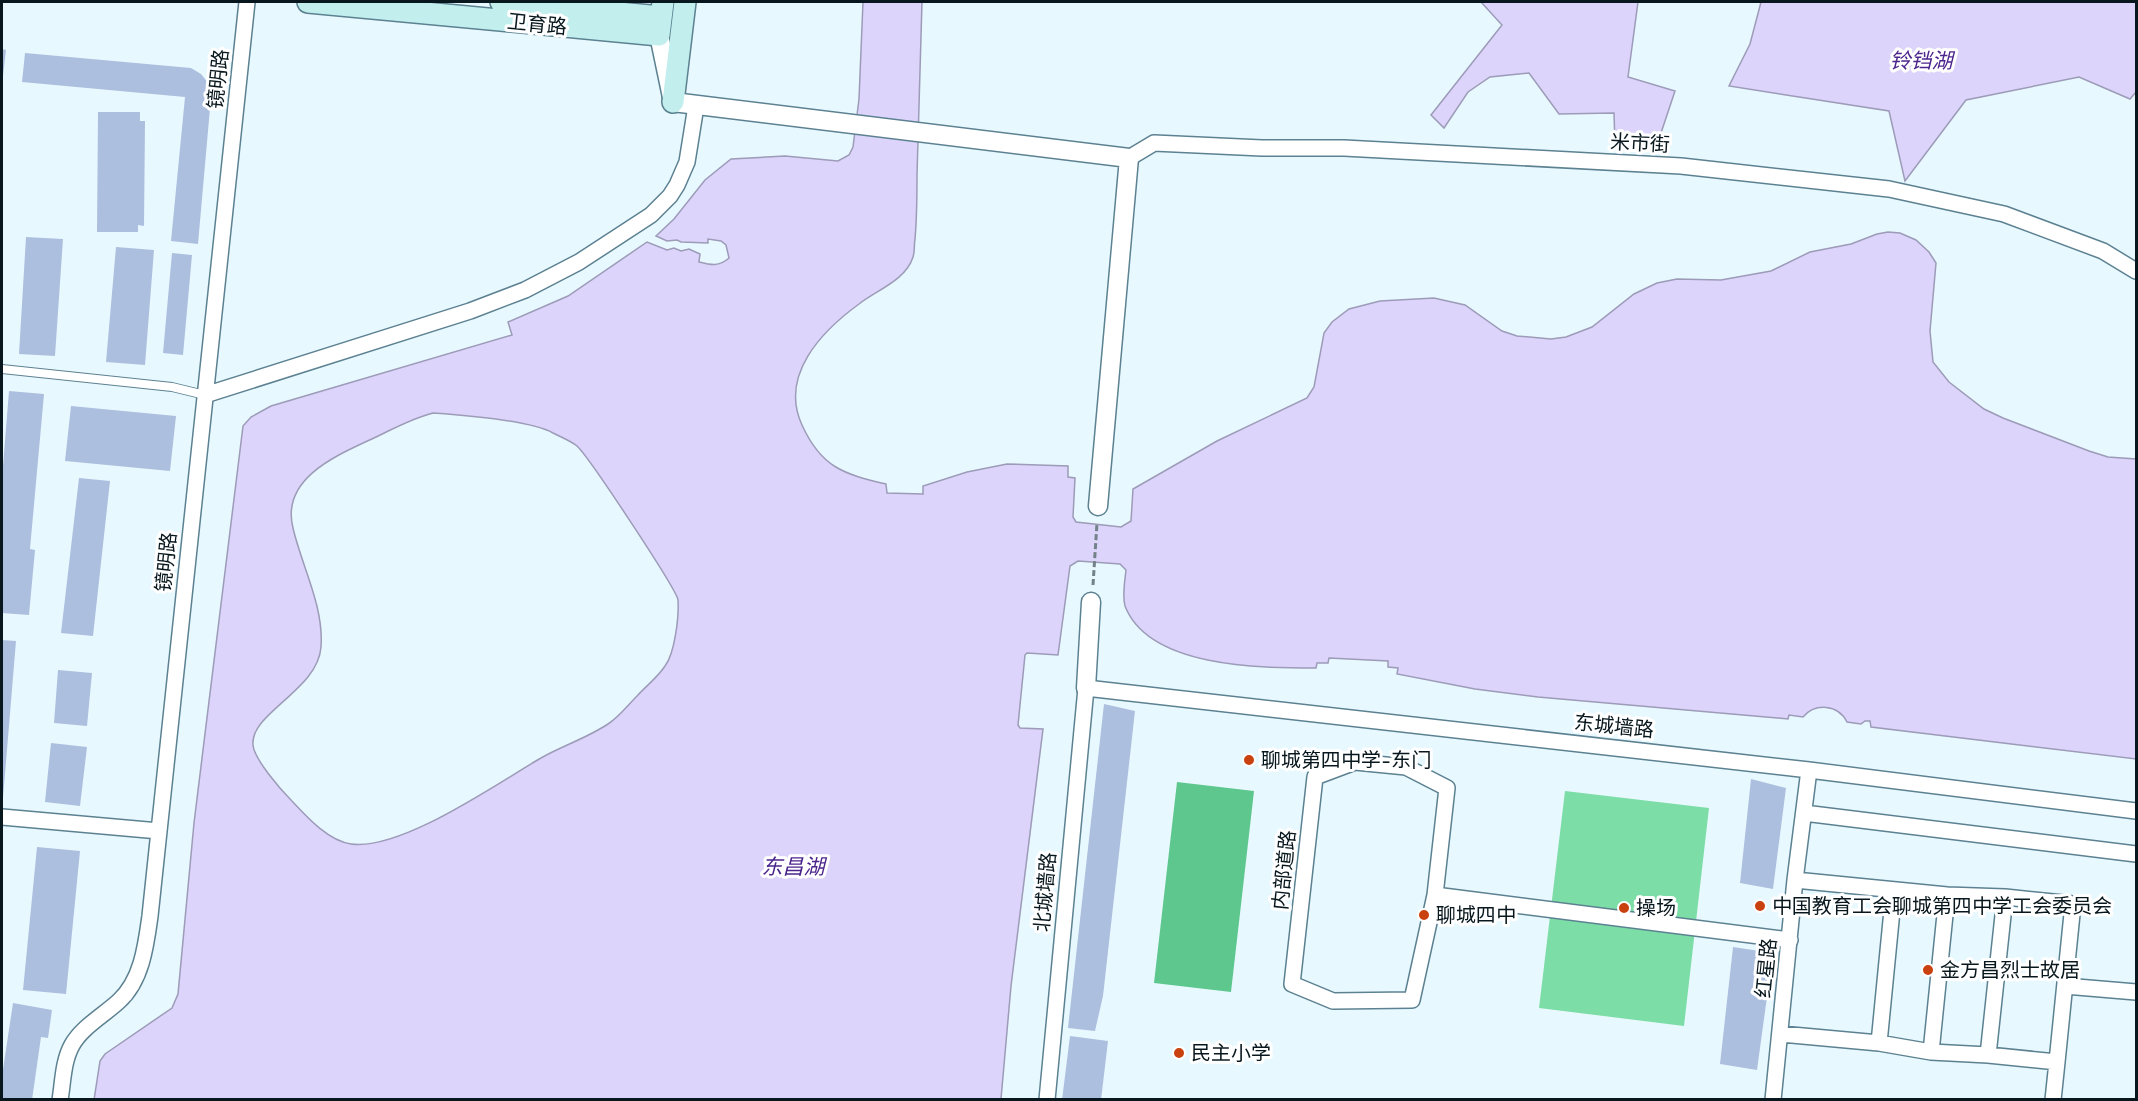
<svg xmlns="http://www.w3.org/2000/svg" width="2138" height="1101" viewBox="0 0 2138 1101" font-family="'Work Sans','Noto Sans SC',sans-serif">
<rect width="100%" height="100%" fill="#e8f8ff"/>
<path fill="#7ddda6" d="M1565,791L1709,808L1684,1026L1539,1008Z"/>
<path fill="#5ec78d" d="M1177,782L1254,791L1231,992L1154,983Z"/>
<path fill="#dcd4fa" stroke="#9c9bb8" stroke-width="1.5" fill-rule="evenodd" d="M863,2H922C920,59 919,117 917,175C917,196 917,217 915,239C914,244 915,251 913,257C906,280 877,290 859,304C822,331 779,375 802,425C821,467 843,474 886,484L887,493L923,494V486L967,472L1007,464L1068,466V477L1075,478L1073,517L1076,522L1121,527L1131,521L1133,489L1217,441L1307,398L1314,387L1324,333L1332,322L1349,309L1380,301L1434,298L1465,305L1502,331L1517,336L1551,339L1566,337L1592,327L1634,294L1657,283L1677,279L1721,280L1771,271L1810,252L1851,244L1877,234L1888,232L1900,233L1916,240L1929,252L1936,263L1930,331L1933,362L1949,382L1984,409L2003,418L2089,451L2108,457L2136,459V759L1871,727L1870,721H1865L1861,724L1847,722C1838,704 1815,703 1803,717L1789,715L1788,719L1538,697L1475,689L1397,674L1398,668L1388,667V661L1329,658L1328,663H1317L1316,668C1261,668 1149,668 1125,606C1122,596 1125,580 1126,570L1120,564L1078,561L1070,566L1058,655L1027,653L1025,655L1018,725L1020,728L1043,729L1011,986L1001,1099L94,1100L100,1061L105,1054L172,1008L178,994L194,823L243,426L251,417L271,406L512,335L508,322L568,296L647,242L667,250L674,248L681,251L689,249L700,254L699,262C711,265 719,267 729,258L726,245L721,241L708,239V243L681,242L677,240L667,241L656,236L674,219L705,180L731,159L785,156L838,161L849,155L853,147L859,99ZM433,413C462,415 529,420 553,433C561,437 571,441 577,446C589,457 677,590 678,600C679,616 675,653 665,666C658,677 646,686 637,696C628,705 619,717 608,724C587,738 562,746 541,758C496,784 401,851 351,844C328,841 306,816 291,800C281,790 254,759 253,745C250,713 318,690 321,647C324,606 302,567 293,528C280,477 340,454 376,437C395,428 413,418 433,413Z
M1481,2H1638L1628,77L1675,91L1657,145L1615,144L1614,113L1559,114L1529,73L1490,77L1468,92L1444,128L1431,115L1502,25Z
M1761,2H2136V92L2130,99L2079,77L1966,100L1905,181L1889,111L1729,86L1750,44Z"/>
<path fill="#adbfde" d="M2,49L6,50L3,76H2Z
M25,53L191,68L201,74L209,84L211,97L198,244L171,241L185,97L22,82Z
M98,112H140V121H145L144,226L138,225V232H97Z
M26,237L63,239L55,356L19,354Z
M116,247L154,250L145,365L106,362Z
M172,253L192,255L183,355L163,353Z
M9,391L44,394L30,549L35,550L29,615L2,613V478Z
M71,406L176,416L170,471L65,461Z
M79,478L110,481L93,636L61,633Z
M2,640L16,641L3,798H2Z
M58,670L92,673L87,726L54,723Z
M1104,704L1135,711L1103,996L1095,1031L1068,1028Z
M51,743L87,747L80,806L45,802Z
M1751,779L1786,788L1773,889L1740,883Z
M37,847L80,851L66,994L23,990Z
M1733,947L1773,953L1757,1070L1720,1064Z
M13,1003L52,1010L48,1038L41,1037L32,1100H2V1076Z
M1070,1036L1108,1041L1101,1100H1062Z"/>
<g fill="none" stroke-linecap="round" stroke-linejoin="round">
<g stroke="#5c8191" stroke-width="10">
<path id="service" d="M2,369L172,387L205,395"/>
</g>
<g stroke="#5c8191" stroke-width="18">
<path id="minor" d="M1129,158L1154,143L1262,148H1344L1681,166L1889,189L2004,214L2103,251L2136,271
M205,395L470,311L525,290L579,262L651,215L670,196L677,185L687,162L696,106
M1804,813L2136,854
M2,817L159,831
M1795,880L1947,895L2005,897
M1435,895L1412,1000L1333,1001L1292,984L1315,777L1355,762L1406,767L1447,788L1435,895L1790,940
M2065,986L2136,992
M1781,1034L1879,1043L1931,1052L1988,1055L2057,1062L2073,904L2005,897L1988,1055
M1879,1043L1894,890
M1931,1052L1947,895
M60,1100C63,1082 63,1061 72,1045C82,1027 104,1015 119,1001C142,980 146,945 150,916L247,2
M1047,1100L1086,688L1809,770L2136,811
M1773,1100L1795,880L1809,770
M2053,1100L2057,1062"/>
</g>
<g stroke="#5c8191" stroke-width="21">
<path id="tertiary" d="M659,35L673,102L1129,158L1098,506
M1086,688L1091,602"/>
</g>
<g stroke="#5c8191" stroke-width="24">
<path id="secondary" d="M308,2L659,35L663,2
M501,2L661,17
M673,102L685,2"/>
</g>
<path stroke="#728288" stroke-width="3" stroke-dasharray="6 3" stroke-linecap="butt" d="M1093,585L1097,523"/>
<use href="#service" stroke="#fff" stroke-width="8"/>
<use href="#minor" stroke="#fff" stroke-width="15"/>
<use href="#tertiary" stroke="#fff" stroke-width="18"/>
<use href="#secondary" stroke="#c2efee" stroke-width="21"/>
</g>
<g fill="#c9410f" stroke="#fff" stroke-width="2">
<circle cx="1249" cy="760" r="6"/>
<circle cx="1760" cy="906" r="6"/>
<circle cx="1624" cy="908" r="6"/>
<circle cx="1424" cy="915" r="6"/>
<circle cx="1928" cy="970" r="6"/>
<circle cx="1179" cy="1053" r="6"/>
</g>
<g text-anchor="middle" stroke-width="6" stroke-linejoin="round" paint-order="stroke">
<g font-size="20" fill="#08171d" stroke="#fff">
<text transform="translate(537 24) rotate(6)" y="7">卫育路</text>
<text transform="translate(218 79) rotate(-84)" y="7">镜明路</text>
<text transform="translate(1640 143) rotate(3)" y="7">米市街</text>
<text transform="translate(166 562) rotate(-84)" y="7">镜明路</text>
<text transform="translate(1614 726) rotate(6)" y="7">东城墙路</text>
<text transform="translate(1284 870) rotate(-84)" y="7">内部道路</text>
<text transform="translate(1045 892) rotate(-85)" y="7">北城墙路</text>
<text transform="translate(1766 968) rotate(-84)" y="7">红星路</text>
</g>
<g font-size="20" fill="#08171d" stroke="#fff" text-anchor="start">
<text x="1261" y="767">聊城第四中学-东门</text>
<text x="1772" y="913">中国教育工会聊城第四中学工会委员会</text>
<text x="1636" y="915">操场</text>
<text x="1436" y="922">聊城四中</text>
<text x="1940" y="977">金方昌烈士故居</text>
<text x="1191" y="1060">民主小学</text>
</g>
<g font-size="21" font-style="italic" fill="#4b258c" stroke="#fff">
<text x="1921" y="68">铃铛湖</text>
<text x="793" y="874">东昌湖</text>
</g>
</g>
<rect width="2138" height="1101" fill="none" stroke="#08171d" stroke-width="6"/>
</svg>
